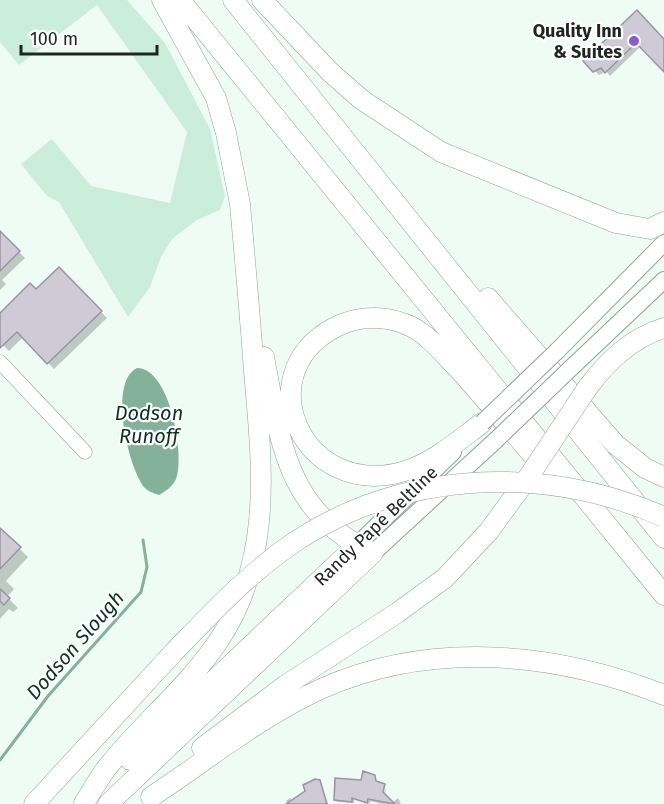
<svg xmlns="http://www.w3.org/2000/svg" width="664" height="804" viewBox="0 0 664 804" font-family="'Fira Sans',sans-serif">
<rect width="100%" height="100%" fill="#eefcf5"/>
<path fill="#caeedb" d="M0,0H127L165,43L210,129L225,196L220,210L197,220L172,239L161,257L150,287L128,317L59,202L47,196L21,164L52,139L91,186L170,203L187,132L97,5L19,65L0,42Z"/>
<path fill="#84b19a" d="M137,368C170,368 185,455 176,479C173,486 166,491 159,495C153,493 147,491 143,486C128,465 108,382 137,368Z"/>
<path fill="#0003" d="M637,12L664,41V70L641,46L610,76L606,71L599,75L585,61Z
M0,233L25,258L2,280L6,284L0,290Z
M59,269L107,318L54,369L23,337L9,351L0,342V312L36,291Z
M0,530L28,557L6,581L14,589L7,597L18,608L13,612L9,609L0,619Z
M374,776L382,799L386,787L385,795L392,803L398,798L401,804H381L371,801L369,804L354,799V803L338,802L335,800Z
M319,781L328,804H288L286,801L290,798L293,801Z"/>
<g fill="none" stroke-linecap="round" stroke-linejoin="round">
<path stroke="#84b19a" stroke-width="3" d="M0,760L48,696L141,592L147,567L143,540"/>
</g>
<path fill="#cecbd7" stroke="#9895a1" stroke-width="1.5" d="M637,10L664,39V72L636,43L605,73L601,68L593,72L583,61Z
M0,231L20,251L0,271Z
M59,267L102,311L47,364L17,332L0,348V313L30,283L36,289Z
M0,528L21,547L0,569Z
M0,589L10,598L4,605L0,601Z
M363,771L375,775L376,781L385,784L383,792L395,804L368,799L367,803L352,798V802L334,800L335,778L361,780Z
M315,779L320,780L327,804H286L305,791L303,785Z"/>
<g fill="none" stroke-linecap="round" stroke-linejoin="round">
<g stroke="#93a099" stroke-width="15">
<path id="minor" d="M0,362L85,452"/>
</g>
<g stroke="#93a099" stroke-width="18">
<path id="major" d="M557,351L664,243
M571,368L664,280
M357,545L453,452
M373,553L496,440"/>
</g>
<g stroke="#93a099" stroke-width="21">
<path id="highway" d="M180,0L664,595
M233,0L664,538
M262,0L330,72L362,100L441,152L616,223L650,229L664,222
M488,298L615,444L645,468L664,477
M588,387C608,361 631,338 664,328
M482,423C459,440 433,463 405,471C301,503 243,367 342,324C364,315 390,316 412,327C431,337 447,358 462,373C491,406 520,440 548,473
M202,748L286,685L397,613L445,578L489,531L527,479
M130,760L357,545
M151,797C207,760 261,716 323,688C432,640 556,652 664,695
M84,803C91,792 98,780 106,769C140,725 185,690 217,643C274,561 262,464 254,371C250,315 245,260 240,204L226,133L216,98L162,0
M34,804L173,653
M108,804L373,553C286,513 280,440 264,357"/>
</g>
<use href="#minor" stroke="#fff" stroke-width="14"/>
<use href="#major" stroke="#fff" stroke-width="16"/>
<use href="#highway" stroke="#fff" stroke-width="20"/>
<g stroke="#93a099" stroke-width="18" stroke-linecap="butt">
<path id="major-bridge" d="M482,423L557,351
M496,440L571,368"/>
</g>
<g stroke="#93a099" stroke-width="21" stroke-linecap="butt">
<path id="highway-bridge" d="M527,479L588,387
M173,653C209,616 244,578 286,548C396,470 543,463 664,517"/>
</g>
<use href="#major-bridge" stroke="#fff" stroke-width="16"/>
<use href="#highway-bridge" stroke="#fff" stroke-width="20"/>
</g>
<circle fill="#895bd4" stroke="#fff" stroke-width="2" cx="634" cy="41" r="6"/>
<g text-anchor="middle" stroke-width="4.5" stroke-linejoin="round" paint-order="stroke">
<g font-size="18" font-weight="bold" fill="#202523" stroke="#fff" text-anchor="end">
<text x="622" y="37">Quality Inn<tspan x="622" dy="21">&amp; Suites</tspan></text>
</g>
<g font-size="18" fill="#202523" stroke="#fff">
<text transform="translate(376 526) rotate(-44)" y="6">Randy Papé Beltline</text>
</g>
<g font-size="20" font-style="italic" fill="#0a3222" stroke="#fff">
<text x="149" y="420">Dodson<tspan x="149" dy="23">Runoff</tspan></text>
<text transform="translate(75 645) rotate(-49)" y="7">Dodson Slough</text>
</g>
</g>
<path d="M21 45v9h136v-9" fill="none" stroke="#202523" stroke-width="3"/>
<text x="30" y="45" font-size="18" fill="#202523" stroke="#ffffff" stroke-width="4.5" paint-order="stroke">100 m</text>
</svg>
